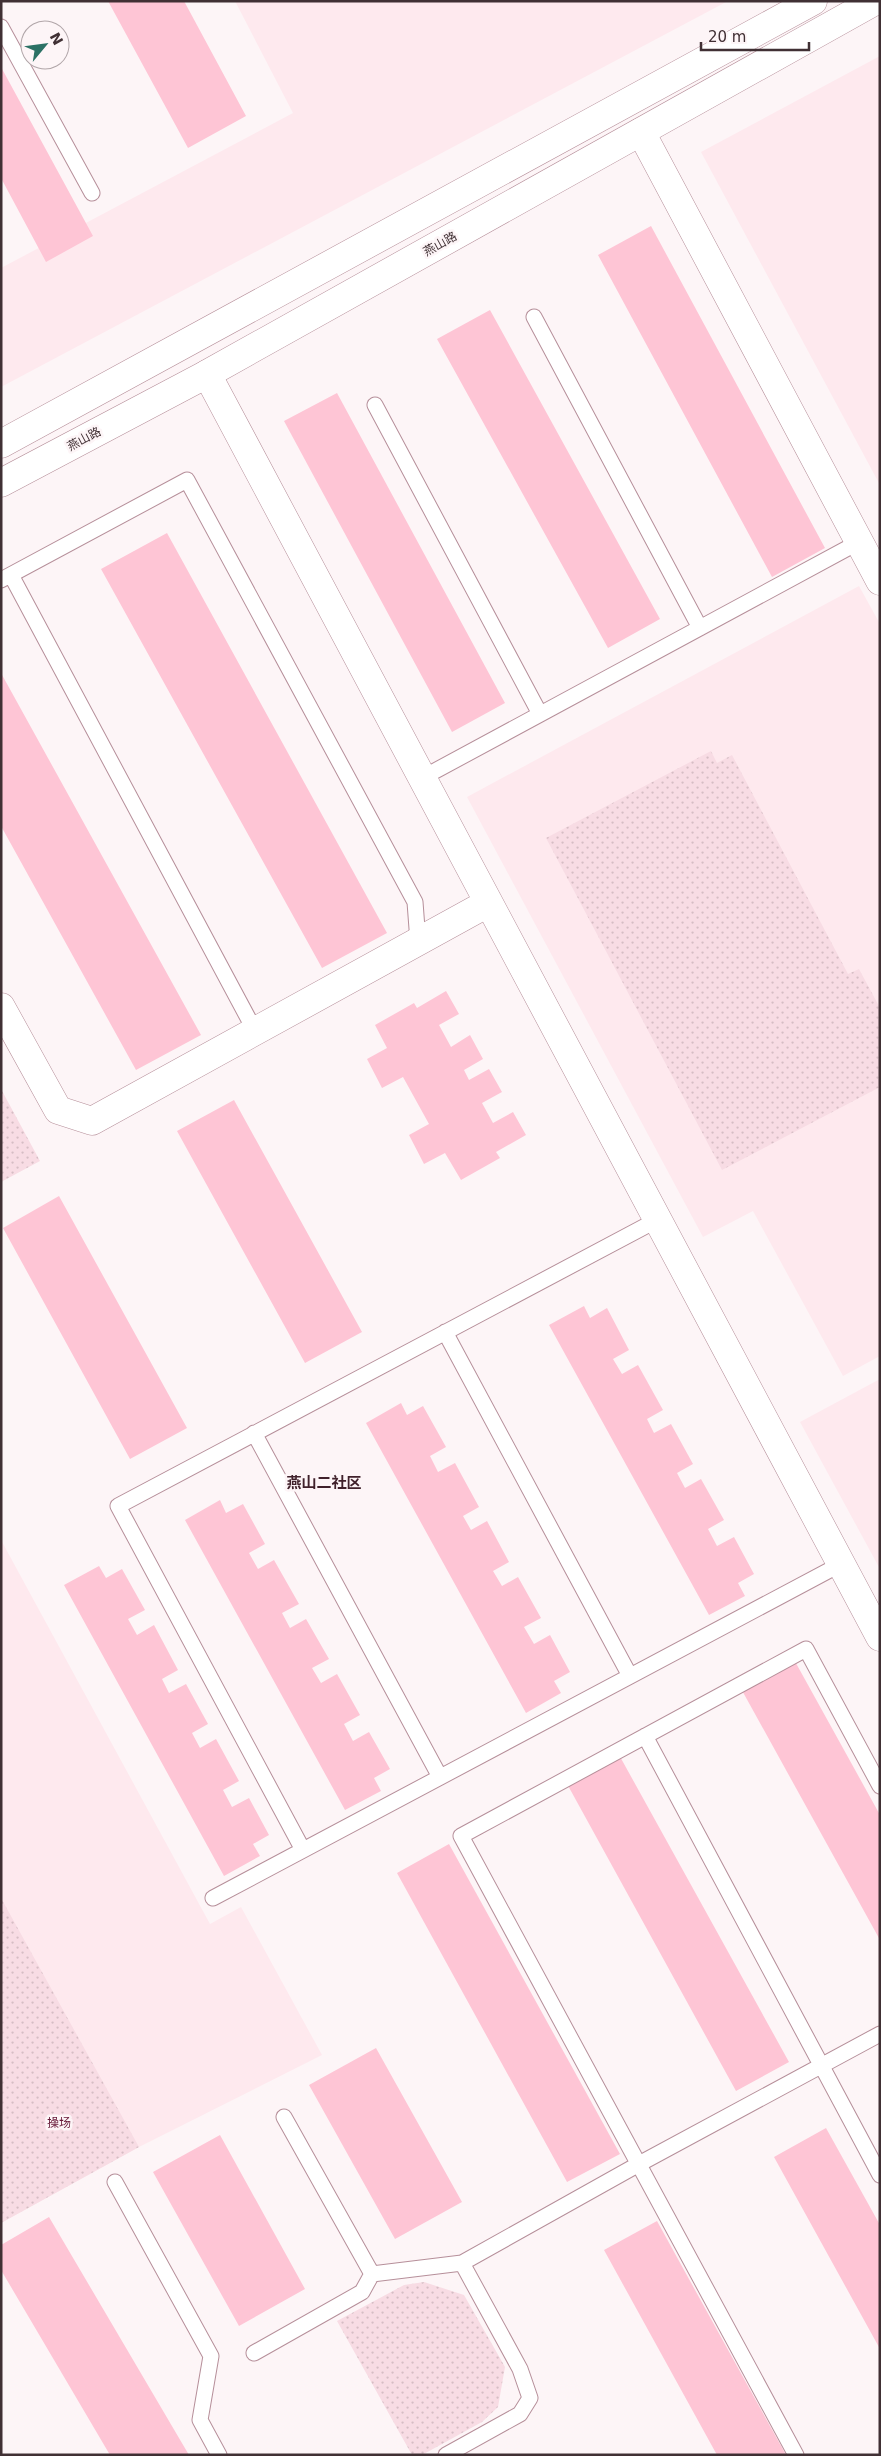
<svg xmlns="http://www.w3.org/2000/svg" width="881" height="2456" viewBox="0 0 881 2456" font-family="'DejaVu Sans','Noto Sans SC',sans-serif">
<defs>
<pattern id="park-dots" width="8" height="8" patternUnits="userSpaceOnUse" patternTransform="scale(1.25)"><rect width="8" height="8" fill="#f8dce4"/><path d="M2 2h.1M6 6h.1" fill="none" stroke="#d6bdc4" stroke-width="1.8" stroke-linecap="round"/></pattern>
</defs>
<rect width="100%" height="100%" fill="#fdf5f7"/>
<path fill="#fee9ee" d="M235,1H728L1,387V268L293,113Z
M880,56V485L701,152Z
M859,586L880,624V1356L843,1376L753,1211L703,1237L467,797Z
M880,1379V1569L800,1422Z
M1,1540L210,1924L241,1907L322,2055L139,2147L1,2223Z"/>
<path fill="url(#park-dots)" d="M711,751L717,763L732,755L848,974L859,969L880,1008V1087L722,1170L546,838Z
M1,1089L40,1161L1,1182Z
M1,1898L139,2147L1,2223Z
M424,2282L464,2295L505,2367L498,2407L482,2422L422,2455H412L337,2321L404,2285Z"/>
<path fill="#fec5d5" d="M108,1H184L246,116L188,148Z
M1,67L93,236L46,262L1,178Z
M651,226L825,548L772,577L598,255Z
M490,310L660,619L608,648L437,339Z
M337,393L505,703L452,732L284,421Z
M167,533L387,933L322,968L101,569Z
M1,673L201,1035L136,1070L1,826Z
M446,991L459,1014L439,1025L451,1047L470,1035L483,1059L464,1070L469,1080L489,1069L502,1092L482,1103L493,1123L513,1112L526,1135L496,1152L500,1158L461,1180L445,1153L424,1164L409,1135L429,1124L403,1077L382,1088L367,1059L387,1048L375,1025L414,1003L417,1008Z
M234,1100L362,1332L305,1363L177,1131Z
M59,1196L187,1428L130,1459L3,1228Z
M584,1306L590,1318L607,1308L629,1350L613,1359L622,1374L638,1365L663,1410L647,1419L654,1433L671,1424L693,1464L677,1473L685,1488L701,1479L724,1520L708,1529L717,1546L734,1537L754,1574L738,1583L745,1596L709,1615L549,1325Z
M401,1403L407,1415L423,1406L446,1447L430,1456L438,1472L455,1463L479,1507L463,1516L471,1530L487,1521L509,1562L493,1571L502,1586L518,1577L541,1618L524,1627L534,1644L550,1635L570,1672L554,1681L561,1693L526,1713L366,1423Z
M220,1500L226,1513L243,1504L265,1544L249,1553L258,1569L274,1560L299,1604L282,1613L290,1628L306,1619L329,1659L312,1668L321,1683L337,1674L360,1715L344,1724L353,1741L369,1732L390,1769L374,1778L381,1791L345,1810L185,1520Z
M99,1566L106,1578L122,1569L145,1610L128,1619L137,1635L154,1625L178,1670L162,1679L169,1693L186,1684L208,1724L192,1733L200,1748L216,1739L239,1781L223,1790L232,1807L249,1798L269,1835L253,1844L260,1856L224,1876L64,1585Z
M792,1656L880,1815V1940L739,1685Z
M618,1753L789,2062L736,2091L566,1782Z
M449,1844L620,2154L567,2182L397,1873Z
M376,2048L462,2202L395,2239L309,2085Z
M826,2128L880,2225V2349L774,2157Z
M220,2135L305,2289L239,2326L153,2172Z
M49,2217L189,2455H110L1,2270V2245Z
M657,2221L786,2455H717L604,2250Z"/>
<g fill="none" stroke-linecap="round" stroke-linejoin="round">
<g stroke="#b68f9a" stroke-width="17">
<path id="service" d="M1,27L92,193
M534,317L700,628
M375,405L540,714
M11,575L255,1031
M1,580L187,480L415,902L418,942
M422,778L859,542
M445,1332L630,1676
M254,1433L440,1777
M645,1736L880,2175
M303,1850L118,1506L657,1220
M213,1898L841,1564
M284,2117L372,2274
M115,2182L211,2356L200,2420L219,2455
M254,2353L362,2292L372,2274L462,2263L639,2164L880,2034
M446,2455L520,2414L530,2398L520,2369L462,2263
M796,2455L461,1836L806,1649L880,1786"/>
</g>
<g stroke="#b68f9a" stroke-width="29">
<path id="minor" d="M641,132L880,581
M207,374L880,1637
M1,1007L58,1110L92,1121L488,903"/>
</g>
<g stroke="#b68f9a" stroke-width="29">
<path id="secondary" d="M1,444L813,1
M1,483L207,374L875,1"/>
</g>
<use href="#service" stroke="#fff" stroke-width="15"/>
<use href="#minor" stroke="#fff" stroke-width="28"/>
<use href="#secondary" stroke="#fff" stroke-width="28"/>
</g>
<g text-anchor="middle" stroke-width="5" stroke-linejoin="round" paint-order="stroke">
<g font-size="12" fill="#403034" stroke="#fdf5f7">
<text transform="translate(440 244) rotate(-29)" y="4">燕山路</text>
<text transform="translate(84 439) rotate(-28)" y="4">燕山路</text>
</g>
<g font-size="12" fill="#651636" stroke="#fdf5f7">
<text x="59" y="2127">操场</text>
</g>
<g font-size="15" font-weight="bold" fill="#40212b" stroke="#fdf5f7">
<text x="324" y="1488">燕山二社区</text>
</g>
</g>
<rect width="881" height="2456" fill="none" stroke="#403034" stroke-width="5"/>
<g transform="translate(45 45) rotate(61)"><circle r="24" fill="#fdf5f7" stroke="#b1a6a9"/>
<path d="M0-4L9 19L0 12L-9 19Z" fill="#2b7165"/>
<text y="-8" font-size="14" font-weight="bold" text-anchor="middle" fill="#403034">N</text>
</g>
<path d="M701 42v8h108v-8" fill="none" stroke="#403034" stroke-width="2.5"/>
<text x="708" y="42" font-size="15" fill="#403034" stroke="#fdf5f7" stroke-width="4" paint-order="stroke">20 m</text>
</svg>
